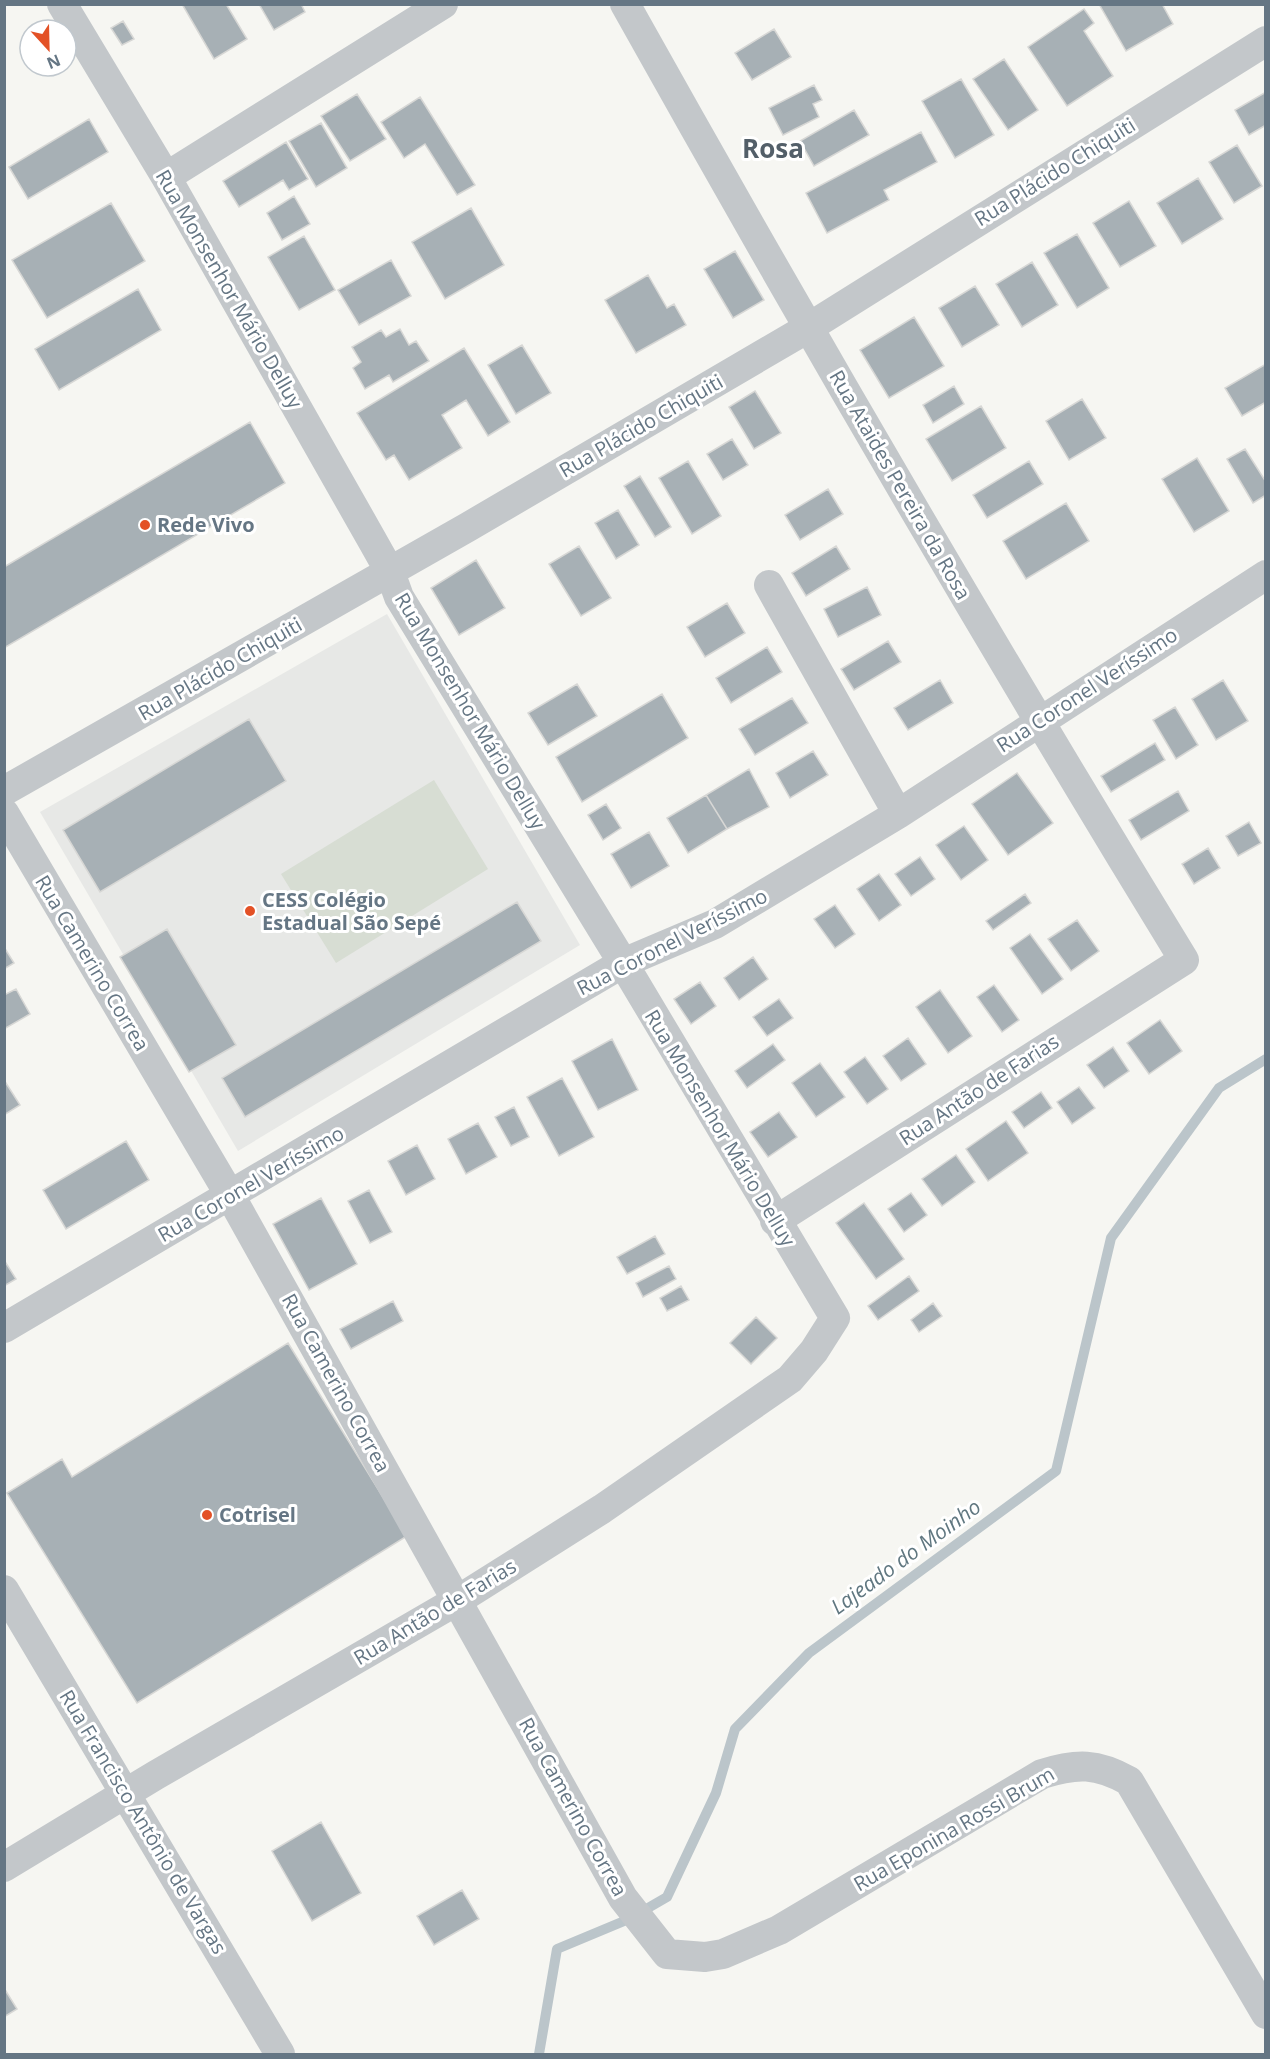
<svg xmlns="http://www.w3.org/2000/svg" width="1270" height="2059" viewBox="0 0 1270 2059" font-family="'Open Sans',sans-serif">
<rect width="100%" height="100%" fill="#f6f6f2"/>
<path fill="#e7e8e6" d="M387,614L580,945L238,1151L40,812Z"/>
<path fill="#d7ddd3" d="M434,780L488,869L336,963L281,874Z"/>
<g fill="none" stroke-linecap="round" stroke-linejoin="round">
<path stroke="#bbc5ca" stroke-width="10" d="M539,2054L557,1949L629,1919L667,1897L716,1793L735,1729L809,1653L1056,1471L1111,1238L1219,1088L1266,1059"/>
</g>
<path fill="#a7b0b5" stroke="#d7d7d5" stroke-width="1.5" d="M182,4H226L247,39L214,59Z
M259,4H301L305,12L274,30Z
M1099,4H1162L1173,24L1126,51Z
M1084,9L1094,23L1084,31L1113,76L1067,106L1028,47Z
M123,21L134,39L122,45L111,28Z
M774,29L791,57L752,80L735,53Z
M1004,59L1038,110L1008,130L973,79Z
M961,79L994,135L955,158L922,101Z
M814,85L822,100L813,104L819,117L783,135L769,108Z
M1266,92V125L1249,135L1235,110Z
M357,94L386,139L350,161L321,116Z
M420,97L475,185L457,195L425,144L404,158L381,122Z
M854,110L869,135L814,166L800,141Z
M89,119L108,152L28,199L9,167Z
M321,123L347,168L316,187L289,141Z
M921,132L937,162L884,190L889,200L827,233L806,193Z
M286,142L308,179L289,190L283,180L239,207L223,181Z
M1237,145L1262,186L1234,203L1209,162Z
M1198,178L1223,219L1182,244L1157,203Z
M294,196L310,224L282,240L267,213Z
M1129,201L1156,246L1120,267L1093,223Z
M111,203L145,261L47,318L12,260Z
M471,208L504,265L445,299L412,242Z
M1077,234L1109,288L1077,308L1044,253Z
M304,236L335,290L299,310L268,257Z
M735,251L764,300L733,318L704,269Z
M391,260L411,296L359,325L338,290Z
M1032,262L1058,305L1022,327L996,284Z
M648,275L667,308L674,304L686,325L636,353L605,300Z
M975,286L999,325L962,347L939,308Z
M138,289L161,330L59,390L35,349Z
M914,317L944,366L889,398L860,350Z
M400,329L409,345L416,341L429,361L393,382L389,375L365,389L353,368L361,362L352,347L381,330L386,337Z
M522,345L551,393L516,414L488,365Z
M464,348L510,422L488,436L466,400L442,415L462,448L409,480L394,455L386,460L357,413Z
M1266,364V402L1242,416L1225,388Z
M954,386L964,404L933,423L923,405Z
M755,391L781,433L754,449L729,407Z
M1082,399L1106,438L1069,460L1046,421Z
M981,406L1006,448L952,481L926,439Z
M250,422L285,483L4,648V567Z
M732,439L748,465L723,480L707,454Z
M1245,449L1266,482V495L1253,503L1227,459Z
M1197,458L1229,511L1194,532L1162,479Z
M688,461L721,516L692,534L659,478Z
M1029,461L1043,484L987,518L973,495Z
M640,476L671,527L655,537L624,486Z
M828,489L843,514L800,540L785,515Z
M1066,503L1089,541L1026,579L1003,541Z
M618,510L639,545L616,559L595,523Z
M579,546L611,598L581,616L549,564Z
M836,546L850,569L806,596L792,573Z
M476,560L505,608L459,635L431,588Z
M867,587L881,615L838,637L824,609Z
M727,603L745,633L705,657L687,627Z
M888,641L901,662L854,690L841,669Z
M767,647L782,672L731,703L716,678Z
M940,680L953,703L908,730L894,708Z
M1223,680L1248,721L1216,740L1192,699Z
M577,684L597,716L548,745L528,713Z
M662,694L688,738L582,802L556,757Z
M792,698L808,723L755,755L739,729Z
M1175,707L1198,745L1176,759L1153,720Z
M249,719L286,781L100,892L63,830Z
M1155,743L1165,760L1111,792L1101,776Z
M813,751L828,775L790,798L776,773Z
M749,769L769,807L727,829L706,795Z
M1017,773L1053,823L1008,855L972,804Z
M1178,791L1189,811L1141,840L1129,820Z
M706,795L727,829L688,853L667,818Z
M606,804L621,828L603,840L588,815Z
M1249,822L1261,843L1238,856L1226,836Z
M964,826L988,860L961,880L936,845Z
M649,832L669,866L631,888L611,854Z
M1208,848L1220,868L1194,884L1182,864Z
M920,857L935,879L911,896L895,874Z
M879,874L901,905L879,921L857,889Z
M1025,894L1031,903L993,930L986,921Z
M517,902L541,941L245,1117L222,1078Z
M835,905L855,934L835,948L814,919Z
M1077,920L1099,951L1071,971L1048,939Z
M167,929L236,1045L189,1072L120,957Z
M1030,934L1063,979L1042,994L1010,948Z
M4,947L14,963L4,969Z
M753,957L768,979L739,1000L724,978Z
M700,982L716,1006L691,1024L674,999Z
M994,985L1019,1020L1002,1032L977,997Z
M16,989L30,1014L4,1029V995Z
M940,990L972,1036L948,1053L916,1007Z
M779,999L793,1018L767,1036L753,1017Z
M1160,1020L1182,1051L1149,1074L1127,1043Z
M908,1038L926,1064L901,1081L883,1056Z
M612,1039L638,1090L598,1110L572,1061Z
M773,1044L785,1060L747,1088L735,1071Z
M1113,1047L1129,1071L1104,1088L1087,1065Z
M865,1057L888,1089L867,1104L844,1072Z
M820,1063L845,1097L816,1117L792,1083Z
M562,1078L594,1137L559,1156L527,1097Z
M4,1080L20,1105L4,1115Z
M1079,1087L1095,1108L1072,1124L1057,1102Z
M1041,1092L1052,1108L1024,1128L1012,1112Z
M514,1107L529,1137L511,1146L495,1117Z
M779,1112L797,1137L768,1157L750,1132Z
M1006,1121L1028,1153L988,1181L966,1149Z
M478,1123L497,1157L466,1174L448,1139Z
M126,1141L149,1180L66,1229L43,1190Z
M417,1145L435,1179L406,1195L388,1161Z
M956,1155L975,1182L942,1206L922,1179Z
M369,1190L392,1232L370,1243L348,1201Z
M911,1193L927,1215L904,1232L888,1209Z
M321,1198L357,1264L309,1290L273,1224Z
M864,1203L904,1259L876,1279L836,1223Z
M655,1236L665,1254L627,1274L617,1257Z
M4,1260L16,1279L4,1286Z
M669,1266L676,1279L643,1297L636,1283Z
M909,1276L919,1291L878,1320L868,1306Z
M681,1286L689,1300L667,1311L660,1298Z
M393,1301L403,1321L351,1349L340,1329Z
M933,1303L942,1316L919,1332L911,1320Z
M756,1317L777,1338L751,1364L730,1343Z
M288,1343L407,1536L137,1703L7,1493L62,1459L72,1477Z
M321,1822L361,1893L312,1921L272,1851Z
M462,1890L479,1919L434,1945L417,1916Z
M4,1988L17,2009L4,2017Z"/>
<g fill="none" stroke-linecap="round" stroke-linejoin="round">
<path stroke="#c3c7ca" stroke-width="30" d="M625,4C805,326 991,645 1184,960L775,1221
M166,177L443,4
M769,585L898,814
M4,791L468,527L808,328L1266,41
M4,813L231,1197L623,1898L667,1954L705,1957L723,1954L779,1930L1042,1774C1077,1763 1097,1763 1129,1781L1266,2014
M4,1328L623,963L715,924L898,814L1266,575
M4,1590L280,2054
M4,1867L156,1775L458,1600L602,1509L790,1379L814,1351L835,1318L623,963L399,597L390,572L372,540L166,177L62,4"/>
</g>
<g fill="#e35126" stroke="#fff" stroke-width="2">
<circle cx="145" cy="525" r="6"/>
<circle cx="250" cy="911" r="6"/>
<circle cx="207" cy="1515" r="6"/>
</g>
<g text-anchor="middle" stroke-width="6" stroke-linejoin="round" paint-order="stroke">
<g font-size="20" fill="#657684" stroke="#fff">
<text transform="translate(1055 172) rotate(-32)" y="7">Rua Plácido Chiquiti</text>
<text transform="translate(229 289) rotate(60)" y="7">Rua Monsenhor Mário Delluy</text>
<text transform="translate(641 426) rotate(-30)" y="7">Rua Plácido Chiquiti</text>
<text transform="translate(900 485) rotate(60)" y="7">Rua Ataides Pereira da Rosa</text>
<text transform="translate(220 669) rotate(-30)" y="7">Rua Plácido Chiquiti</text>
<text transform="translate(1087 690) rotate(-33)" y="7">Rua Coronel Veríssimo</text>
<text transform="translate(470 711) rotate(59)" y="7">Rua Monsenhor Mário Delluy</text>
<text transform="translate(672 942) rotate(-27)" y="7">Rua Coronel Veríssimo</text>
<text transform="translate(92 963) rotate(59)" y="7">Rua Camerino Correa</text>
<text transform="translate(979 1090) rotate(-33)" y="7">Rua Antão de Farias</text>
<text transform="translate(720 1128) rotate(59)" y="7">Rua Monsenhor Mário Delluy</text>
<text transform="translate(251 1184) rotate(-30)" y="7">Rua Coronel Veríssimo</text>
<text transform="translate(336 1383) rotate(61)" y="7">Rua Camerino Correa</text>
<text transform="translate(435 1612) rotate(-31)" y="7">Rua Antão de Farias</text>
<text transform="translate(573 1807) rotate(61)" y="7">Rua Camerino Correa</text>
<text transform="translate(143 1822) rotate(59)" y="7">Rua Francisco Antônio de Vargas</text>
<text transform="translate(954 1829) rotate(-30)" y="7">Rua Eponina Rossi Brum</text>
</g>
<g font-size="20" font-weight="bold" fill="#657684" stroke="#fff" text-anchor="start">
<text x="157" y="532">Rede Vivo</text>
<text x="262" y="907">CESS Colégio<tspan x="262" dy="23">Estadual São Sepé</tspan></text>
<text x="219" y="1522">Cotrisel</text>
</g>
<g font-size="21" font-style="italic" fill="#607780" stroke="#fff">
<text transform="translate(906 1557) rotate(-36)" y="7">Lajeado do Moinho</text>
</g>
<g font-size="26" font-weight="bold" fill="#535f69" stroke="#fff">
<text x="773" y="158">Rosa</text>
</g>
</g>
<rect width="1270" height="2059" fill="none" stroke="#657684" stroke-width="12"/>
<g transform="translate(48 48) rotate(158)"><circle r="28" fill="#ffffff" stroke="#c1c8ce" stroke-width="1.5"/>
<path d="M0-4.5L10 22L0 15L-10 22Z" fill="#e35126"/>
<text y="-9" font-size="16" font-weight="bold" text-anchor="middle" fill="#657684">N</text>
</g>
</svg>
